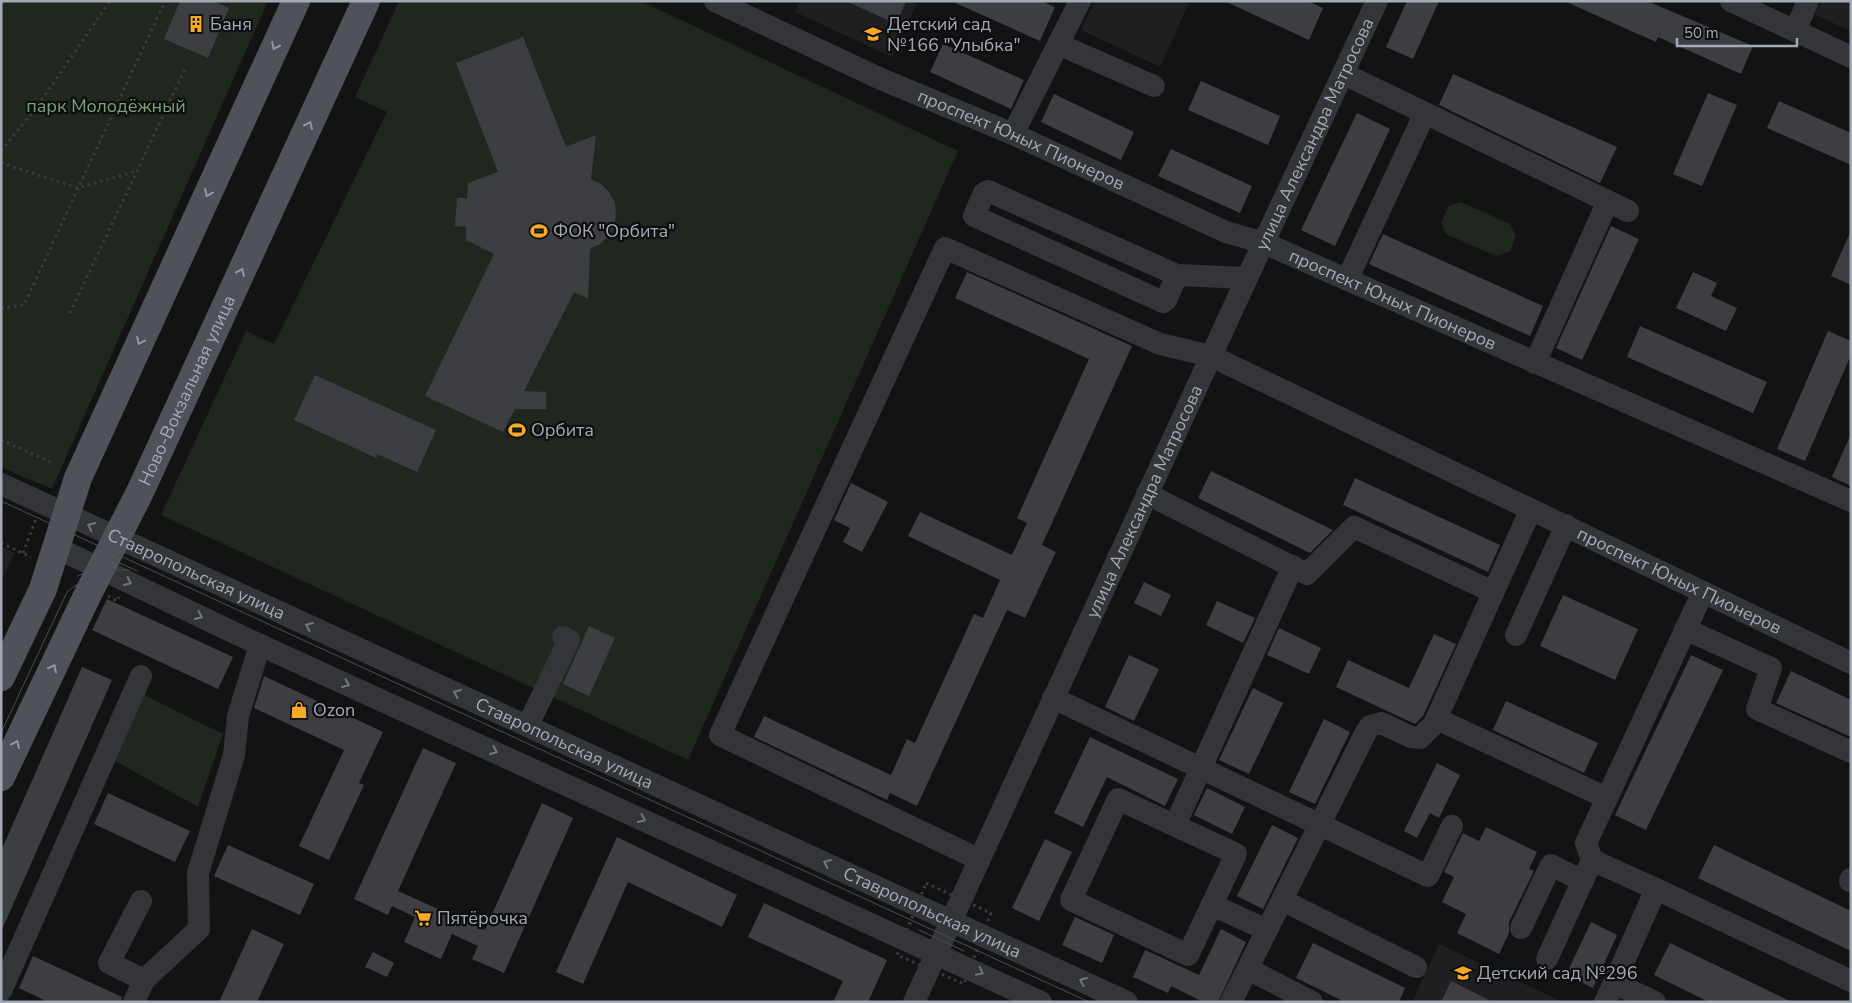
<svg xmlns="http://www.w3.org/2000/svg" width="1852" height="1003" font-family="'Nunito Sans',sans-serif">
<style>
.built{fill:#1f1f21}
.green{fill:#1f271f}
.building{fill:#3d3e41}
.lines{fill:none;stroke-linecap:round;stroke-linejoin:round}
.path{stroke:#393c40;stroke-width:3;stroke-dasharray:2.5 4;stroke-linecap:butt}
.minor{stroke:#333539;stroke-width:22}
.major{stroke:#4f5259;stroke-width:28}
.tram{stroke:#4a4d53;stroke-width:1}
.oneway{stroke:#9398a3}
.oneway2{stroke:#71757d}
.labels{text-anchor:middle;stroke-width:4.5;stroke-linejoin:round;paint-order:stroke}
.poi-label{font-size:18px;fill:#a4aab5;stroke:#0e0e0f;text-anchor:start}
.park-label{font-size:18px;fill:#7aa17b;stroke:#0e0e0f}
.street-label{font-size:18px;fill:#a4aab5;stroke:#0e0e0f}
</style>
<rect width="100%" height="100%" fill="#131314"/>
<g class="built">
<path d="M800,1H918L892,57L795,12Z"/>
<path d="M1095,1H1190L1160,67L1081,30Z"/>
<path d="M1821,1H1851V31L1815,15Z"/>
<path d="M1,546L15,553L1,581Z"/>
<path d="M1439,944L1563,1002H1412Z"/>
</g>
<g class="green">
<path d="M1,1H268L52,489L1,467Z"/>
<path d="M399,1H641L958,151L688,760L161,515L246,331L274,344L387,112L355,97Z"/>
<path d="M1461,202L1510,224L1516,236L1510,251L1496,256L1446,234L1441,222L1449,206Z"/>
<path d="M136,691L223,734L198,807L115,761Z"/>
</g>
<g class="building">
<path d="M180,1H213L229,8L208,58L164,39Z"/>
<path d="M846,1H906L896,24Z"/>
<path d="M951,1H1041L1055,7L1040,41Z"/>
<path d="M1224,1H1308L1323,8L1309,40Z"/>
<path d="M1407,1H1439L1413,59L1386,47Z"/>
<path d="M1564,1H1647L1753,46L1741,74L1658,37L1656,42Z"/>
<path d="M523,37L566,147L596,135L591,179L601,184L609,192L615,203L616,214L614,226L609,236L600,244L590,249L588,299L574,292L524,391L546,392V409H515L503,432L425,396L494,254L466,240V227L455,226L457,198H467L468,183L498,172L456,63Z"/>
<path d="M943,44L1024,80L1011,109L930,72Z"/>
<path d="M1453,74L1617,147L1600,183L1439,105Z"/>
<path d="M1201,81L1280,116L1268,145L1188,110Z"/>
<path d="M1708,93L1737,105L1702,186L1673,174Z"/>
<path d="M1054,94L1134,132L1121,160L1041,122Z"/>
<path d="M1779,101L1851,133V165L1767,128Z"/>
<path d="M1357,113L1390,129L1335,246L1301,230Z"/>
<path d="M1171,149L1252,186L1240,213L1158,176Z"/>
<path d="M1611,226L1639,239L1582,360L1556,348Z"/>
<path d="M1851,230V285L1831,276Z"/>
<path d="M1383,234L1543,306L1530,336L1369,264Z"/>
<path d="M967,272L1132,346L1042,545L1056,552L1025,618L1007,610L917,806L890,793L887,800L754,737L764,716L891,775L907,739L915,743L974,614L983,618L1000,580L908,536L920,512L1012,555L1027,523L1017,518L1089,359L955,298Z"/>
<path d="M1693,272L1717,283L1711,296L1737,308L1726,331L1676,308Z"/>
<path d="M1640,326L1767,382L1753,413L1627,357Z"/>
<path d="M1828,331L1851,341V355L1805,461L1777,449Z"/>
<path d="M315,375L436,430L417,472L377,454L376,458L294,420Z"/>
<path d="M1851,434V486L1832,477Z"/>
<path d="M1211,471L1333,530L1310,553L1198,498Z"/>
<path d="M1355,478L1500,545L1488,572L1343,505Z"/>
<path d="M851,483L888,502L862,552L843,542L850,528L834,520Z"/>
<path d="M1144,582L1171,595L1161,616L1134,603Z"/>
<path d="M1563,595L1638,629L1615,680L1540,646Z"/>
<path d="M107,599L233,657L218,689L92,630Z"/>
<path d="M1217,601L1255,618L1243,643L1206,625Z"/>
<path d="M589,626L615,638L589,696L563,684Z"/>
<path d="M1279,628L1321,648L1309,674L1267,655Z"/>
<path d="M1434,634L1456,644L1423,716L1415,724L1336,687L1348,660L1409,688Z"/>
<path d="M1129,655L1159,669L1134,721L1105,707Z"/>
<path d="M1691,655L1723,670L1646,830L1615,815Z"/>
<path d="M82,667L112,680L1,932V851Z"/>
<path d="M1791,671L1851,700V737L1776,703Z"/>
<path d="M264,676L383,732L359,783L364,785L329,860L299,846L344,750L254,708Z"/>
<path d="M1253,688L1283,703L1249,774L1219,760Z"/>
<path d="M1506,701L1598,743L1584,773L1493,730Z"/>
<path d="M1324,719L1350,732L1315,804L1289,792Z"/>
<path d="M1090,737L1178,779L1165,806L1107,777L1083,827L1054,813Z"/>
<path d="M423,748L456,763L398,891L485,930L542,803L573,818L504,973L472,959L478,946L452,934L441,959L404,942L415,917L392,906L388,915L354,899Z"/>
<path d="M1437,763L1460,775L1439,818L1430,813L1417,838L1404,831Z"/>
<path d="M1207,788L1245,807L1232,834L1194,815Z"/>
<path d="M108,793L190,831L175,862L94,824Z"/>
<path d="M1272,825L1298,838L1263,909L1237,896Z"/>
<path d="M1486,827L1537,852L1529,869L1534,871L1509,922V933L1499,954L1457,933L1466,914L1442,902L1454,877L1444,872L1463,833L1479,841Z"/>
<path d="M617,837L737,895L722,927L628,882L583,984L556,972Z"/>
<path d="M1045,839L1072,852L1039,921L1012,908Z"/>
<path d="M228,845L314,884L300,915L214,876Z"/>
<path d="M1714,845L1851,911V951L1698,878Z"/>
<path d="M764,903L887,960L868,1002H833L843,981L748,937Z"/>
<path d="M1075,917L1114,935L1102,963L1062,945Z"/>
<path d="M1591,922L1617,935L1593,988L1566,975Z"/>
<path d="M252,929L284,944L257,1002H219Z"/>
<path d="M1221,929L1246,942L1218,1002H1203L1171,986L1168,993L1133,977L1145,950L1199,975Z"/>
<path d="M1313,943L1405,988L1399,1002H1345L1296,978Z"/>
<path d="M1670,943L1792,1002H1709L1654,975Z"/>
<path d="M373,952L394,963L387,977L365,967Z"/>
<path d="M33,956L122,997L121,1002H48L19,988Z"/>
<path d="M1451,981L1493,1002H1441Z"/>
</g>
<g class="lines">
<g class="path">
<path d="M1,151L41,101L110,1"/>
<path d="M1,163L78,188L137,171"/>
<path d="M1,308L24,305L165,1"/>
<path d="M70,313L186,67"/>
<path d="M1,440L53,463"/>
<path d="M1,543L31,557"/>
<path d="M23,553L36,519"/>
<path d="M108,596L117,601L119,597"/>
<path d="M926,883L991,913L964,984L897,955Z"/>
</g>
<g class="minor">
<path id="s1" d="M715,1L881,79L1013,134L1226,232L1264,243L1851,501"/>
<path d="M1731,1L1851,57"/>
<path d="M1795,31L1808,1"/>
<path d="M1060,45L1154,86"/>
<path d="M1344,74L1628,211"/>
<path d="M1013,134L1080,1"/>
<path d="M1177,275L1166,300L1163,302L974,216L984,193L988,191L1177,275L1247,278"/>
<path d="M1347,280L1425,113"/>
<path d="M1535,363L1608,201"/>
<path id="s2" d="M1,484L1127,1002"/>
<path d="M1147,494L1307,574L1354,527L1493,592"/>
<path d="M57,548L260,645L1041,1002"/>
<path d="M1685,629L1771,668L1757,709L1851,752"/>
<path d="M1516,635L1566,525"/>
<path d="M1053,698L1428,876L1452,826"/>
<path d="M1437,719L1607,798"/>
<path d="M528,725L569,640L563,637"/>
<path d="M1118,799L1236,854L1188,955L1071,900Z"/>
<path d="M1175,825L1293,566"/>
<path id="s3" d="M978,859L720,735L945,248L1160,344L1211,356L1851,663"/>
<path d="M1850,881L1851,879"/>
<path d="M1656,889L1592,860L1586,843L1703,592"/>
<path d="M1282,900L1416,967"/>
<path d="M1212,905L1267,930"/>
<path d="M1521,928L1551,865L1583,881"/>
<path d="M1547,959L1592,860"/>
<path d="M1248,969L1312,1002"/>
<path d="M144,980L199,929L198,873L234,755L238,716L260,645"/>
<path d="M1,991L141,676"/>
<path d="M134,1002L144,980L109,963L141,901"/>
<path id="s4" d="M914,1002L1247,278L1377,1"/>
<path d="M1231,1002L1366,732L1370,726L1381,723L1411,737L1420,738L1434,724L1531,509"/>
<path d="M1605,1002L1614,983"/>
<path d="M1655,1002L1614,983L1656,889L1851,981"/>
</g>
<g class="major">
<path d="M1,677L43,589L78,478L296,1"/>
<path id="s5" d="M1,777L86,598L140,492L366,1"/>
</g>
<g class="tram">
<path d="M1,501L1089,1002"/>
<path d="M94,551L137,571"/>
<path d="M78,576L96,567L111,564"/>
<path d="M1,733L67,592C85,577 106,568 129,570"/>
<path d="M919,930L964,951"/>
</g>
</g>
<defs><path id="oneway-chevron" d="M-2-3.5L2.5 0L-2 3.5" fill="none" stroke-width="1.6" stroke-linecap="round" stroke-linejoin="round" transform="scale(1.25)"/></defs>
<g class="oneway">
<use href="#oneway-chevron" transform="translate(275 46) rotate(115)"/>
<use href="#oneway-chevron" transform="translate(309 125) rotate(-65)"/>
<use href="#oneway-chevron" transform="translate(208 193) rotate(115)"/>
<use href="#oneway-chevron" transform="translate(241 272) rotate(-65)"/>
<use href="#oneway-chevron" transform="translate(140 341) rotate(115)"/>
<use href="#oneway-chevron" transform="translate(53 668) rotate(-64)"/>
<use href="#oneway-chevron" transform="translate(16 744) rotate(-65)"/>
</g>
<g class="oneway2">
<use href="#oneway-chevron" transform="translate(91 526) rotate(-155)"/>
<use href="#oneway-chevron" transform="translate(128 582) rotate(25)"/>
<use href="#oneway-chevron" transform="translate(199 616) rotate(25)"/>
<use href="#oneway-chevron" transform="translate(309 626) rotate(-156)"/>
<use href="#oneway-chevron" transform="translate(346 684) rotate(24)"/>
<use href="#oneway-chevron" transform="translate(457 693) rotate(-156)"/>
<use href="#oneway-chevron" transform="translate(494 751) rotate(24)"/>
<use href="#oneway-chevron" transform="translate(642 819) rotate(24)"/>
<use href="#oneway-chevron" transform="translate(827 863) rotate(-155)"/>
<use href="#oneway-chevron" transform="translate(980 972) rotate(26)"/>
<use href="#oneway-chevron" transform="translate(1083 981) rotate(-155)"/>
</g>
<defs>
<g id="building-bare" transform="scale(1.35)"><path d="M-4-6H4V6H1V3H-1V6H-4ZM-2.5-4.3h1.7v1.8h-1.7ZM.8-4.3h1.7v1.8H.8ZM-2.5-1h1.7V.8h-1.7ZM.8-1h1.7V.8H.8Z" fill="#f8aa27" stroke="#0e0e0f" stroke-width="2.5" paint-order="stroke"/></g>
<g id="school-bare" transform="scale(1.35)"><path d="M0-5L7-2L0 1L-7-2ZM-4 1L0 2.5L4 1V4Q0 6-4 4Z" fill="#f8aa27" stroke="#0e0e0f" stroke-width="2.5" paint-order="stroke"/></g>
<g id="stadium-bare" transform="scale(1.35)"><path d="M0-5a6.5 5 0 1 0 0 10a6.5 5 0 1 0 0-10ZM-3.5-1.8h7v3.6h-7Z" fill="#f8aa27" stroke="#0e0e0f" stroke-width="2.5" paint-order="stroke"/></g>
<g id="shop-bare" transform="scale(1.35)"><path d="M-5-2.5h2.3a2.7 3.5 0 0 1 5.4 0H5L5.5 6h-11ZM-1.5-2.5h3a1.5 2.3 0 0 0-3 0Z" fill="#f8aa27" stroke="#0e0e0f" stroke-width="2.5" paint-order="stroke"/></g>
<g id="supermarket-bare" transform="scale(1.35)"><path d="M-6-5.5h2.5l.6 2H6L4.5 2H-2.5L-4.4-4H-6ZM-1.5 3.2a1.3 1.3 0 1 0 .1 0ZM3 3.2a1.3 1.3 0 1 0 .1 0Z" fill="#f8aa27" stroke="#0e0e0f" stroke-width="2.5" paint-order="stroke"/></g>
</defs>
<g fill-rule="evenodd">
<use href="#building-bare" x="196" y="24"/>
<use href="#school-bare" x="873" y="34"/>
<use href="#stadium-bare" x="539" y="231"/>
<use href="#stadium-bare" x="517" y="430"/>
<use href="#shop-bare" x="299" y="710"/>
<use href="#supermarket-bare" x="423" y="918"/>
<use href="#school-bare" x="1463" y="973"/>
</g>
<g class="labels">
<g class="poi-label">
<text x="210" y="30">Баня</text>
<text x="887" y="30">Детский сад<tspan x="887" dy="21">№166 "Улыбка"</tspan></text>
<text x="553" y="237">ФОК "Орбита"</text>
<text x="531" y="436">Орбита</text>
<text x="313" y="716">Ozon</text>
<text x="437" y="924">Пятёрочка</text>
<text x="1477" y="979">Детский сад №296</text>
</g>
<g class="park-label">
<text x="106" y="112">парк Молодёжный</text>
</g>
<g class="street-label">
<text dy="6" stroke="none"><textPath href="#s4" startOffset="956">улица Александра Матросова</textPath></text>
<text dy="6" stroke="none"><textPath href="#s1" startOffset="336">проспект Юных Пионеров</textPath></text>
<text dy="6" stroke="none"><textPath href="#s1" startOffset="741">проспект Юных Пионеров</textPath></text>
<text dy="6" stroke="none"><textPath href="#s5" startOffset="429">Ново-Вокзальная улица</textPath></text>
<text dy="6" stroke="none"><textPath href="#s4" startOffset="551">улица Александра Матросова</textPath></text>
<text dy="6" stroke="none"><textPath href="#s2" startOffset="215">Ставропольская улица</textPath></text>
<text dy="6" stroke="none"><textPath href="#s3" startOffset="1630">проспект Юных Пионеров</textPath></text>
<text dy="6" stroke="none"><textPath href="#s2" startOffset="620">Ставропольская улица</textPath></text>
<text dy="6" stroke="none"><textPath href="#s2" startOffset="1025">Ставропольская улица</textPath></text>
</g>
</g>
<rect width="1852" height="1003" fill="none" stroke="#a4aab5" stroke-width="5"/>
<path d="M1677 38v8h120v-8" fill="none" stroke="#a4aab5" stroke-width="2.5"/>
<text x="1684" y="38" font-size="15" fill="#a4aab5" stroke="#0e0e0f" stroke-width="4" paint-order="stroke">50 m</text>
</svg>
